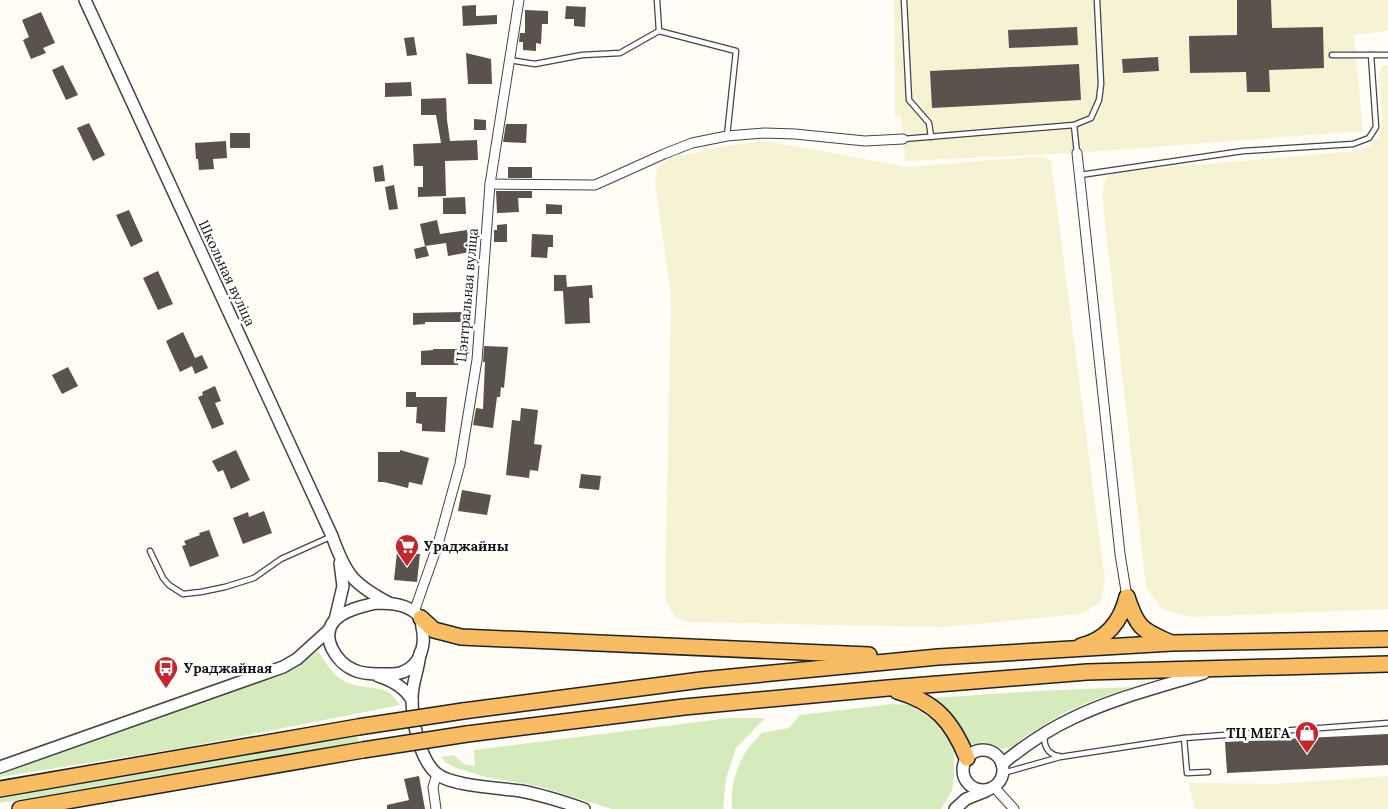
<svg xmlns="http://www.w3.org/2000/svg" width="1388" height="809" font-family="Lora,serif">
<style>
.farmland{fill:#f6f3d4}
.green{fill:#d5ebbd}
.building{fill:#5a524d}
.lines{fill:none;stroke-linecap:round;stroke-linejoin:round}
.service-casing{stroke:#444;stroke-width:7}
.minor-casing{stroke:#444;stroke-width:11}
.tertiary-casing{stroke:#444;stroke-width:14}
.trunk-casing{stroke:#222;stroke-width:18}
.service{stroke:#fff;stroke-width:4.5}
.minor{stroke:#fff;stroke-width:9}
.tertiary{stroke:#fff;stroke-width:11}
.trunk{stroke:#f7bc64;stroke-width:15}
.trunk-bridge-casing{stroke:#222;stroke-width:18;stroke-linecap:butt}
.trunk-bridge{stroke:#f7bc64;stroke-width:15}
.labels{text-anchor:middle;stroke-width:5;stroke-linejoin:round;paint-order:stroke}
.street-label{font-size:14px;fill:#111;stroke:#fff}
.poi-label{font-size:14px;font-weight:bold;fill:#111;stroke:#fff;text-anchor:start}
</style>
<rect width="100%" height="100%" fill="#fffdf5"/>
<g class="farmland">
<path d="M894,0H1388V31L1354,35L1363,131L1077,153L905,161L901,117L895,116Z"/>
<path d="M1388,65V609L1191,617L1162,609L1147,589L1145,578L1102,195L1105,182L1109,175L1136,170L1357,151L1369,146L1379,136L1383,117L1379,79L1381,66Z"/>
<path d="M767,141L908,167L1042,156L1051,161L1105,582L1100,603L1081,614L943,627L686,622L675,617L665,599L671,296L655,182L657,169L668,159L729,145Z"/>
<path d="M1388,776V809H1195L1189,783L1275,784Z"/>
</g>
<g class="green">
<path d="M318,651C325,662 332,674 344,681C366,693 385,680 400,705L182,748L0,777V774L295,669Z"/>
<path d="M1133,687L1091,701L1060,715L1024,737L1013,747L1001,749L995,745L984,742L970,745L961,729L934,698L1037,691Z"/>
<path d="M893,704L909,705L930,718L948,735L954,751V777L952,791L941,809H732C730,792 735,770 744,755C748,747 756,740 761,733L789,728L800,715Z"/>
<path d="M729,718H765L736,748L726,779L723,809H612L538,786L486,777L456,768L445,762L441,757L454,755L464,764L475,766L474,750Z"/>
<path d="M358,735L359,742L0,803V798Z"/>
</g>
<g class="building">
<path d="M1237,0H1271L1272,28L1323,27L1324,68L1269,70L1270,92H1247L1246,72L1190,73L1189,36L1237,35Z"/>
<path d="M476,5V16L497,15V24L463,26L462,6Z"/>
<path d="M566,6L586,7L585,27L574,26V19H565Z"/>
<path d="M525,10L548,11V24H542L541,44L536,43V51L523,50V42H519L520,33H525Z"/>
<path d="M41,12L55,43L43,48L46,53L31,59L23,40L29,37L22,20Z"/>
<path d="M1077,27L1078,45L1009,48L1008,30Z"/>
<path d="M414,37L417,55L407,56L404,38Z"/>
<path d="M466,53L491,59L492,84H468Z"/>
<path d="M1158,57L1159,71L1123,73L1122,59Z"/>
<path d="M1079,64L1081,100L932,108L930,71Z"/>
<path d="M63,65L78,95L66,100L52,70Z"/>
<path d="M411,82L412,96L385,97V83Z"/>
<path d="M446,98L447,120L450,141L477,140L478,160L445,161L446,196L418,197V187H423V166H414L413,144L441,143L436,115H421V99Z"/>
<path d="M474,119L486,120V130H474Z"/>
<path d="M89,123L105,155L93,161L77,128Z"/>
<path d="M506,124H527L526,143L503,142Z"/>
<rect x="230" y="133" width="20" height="15"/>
<path d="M226,141L227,158L213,159L214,169L199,170L198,159H196L195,143Z"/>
<path d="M383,165L385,181L375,182L373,167Z"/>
<rect x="508" y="167" width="24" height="11"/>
<path d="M394,185L398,209L389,210L385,187Z"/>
<path d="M496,191H532V198H518L519,212L497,213Z"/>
<path d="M465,197L466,214H443V198Z"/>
<path d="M546,204L562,205V214H546Z"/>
<path d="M129,210L143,241L131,247L116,215Z"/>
<path d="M437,220L440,234L467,230L470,252L448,256L446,243L425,246L420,224Z"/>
<path d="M507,224V242H494V230H497V225Z"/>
<path d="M532,234L553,235V247H548L547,258L531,257Z"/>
<path d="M426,246L429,256L416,259L414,249Z"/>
<path d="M158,271L173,304L158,310L143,278Z"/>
<path d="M554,275H566L567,287L592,285L593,298H589L590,323L565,324L563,291H554Z"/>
<path d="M464,312V322H425V324L413,325V313Z"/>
<path d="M183,332L195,358L202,355L208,368L195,374L192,366L180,372L166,341Z"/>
<path d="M484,346L508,347L504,388L501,387L500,397H497L493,428L473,425L476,408L483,409L485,362H483Z"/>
<path d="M433,349H458V365H421V351L433,350Z"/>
<path d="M68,367L78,386L62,394L52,375Z"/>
<path d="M215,386L221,401L215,403L224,424L212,429L198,397L203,395L202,392Z"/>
<path d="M406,392H416V397H447L445,432L422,431V424L416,423L417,407H406Z"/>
<path d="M521,408L538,410L534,444L542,445L538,471L530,470L529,478L506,475L512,420L520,421Z"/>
<path d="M236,450L250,480L231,489L223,470L218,472L212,461Z"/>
<path d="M400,450L429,458L422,485L409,482L408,488L384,482H378V452H400Z"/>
<path d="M581,474L601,476L599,490L579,488Z"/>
<path d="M462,490L491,495L487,515L458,511Z"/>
<path d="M264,511L272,533L243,544L233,518L248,512L249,517Z"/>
<path d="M209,530L219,556L190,567L182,546L186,545L184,541L200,535L199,533Z"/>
<path d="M397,552L420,554L417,582L394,580Z"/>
<path d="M1388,734V765L1227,773L1225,742Z"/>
<path d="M419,776L425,809H387V805L409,800L404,779Z"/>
</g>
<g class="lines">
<g class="service-casing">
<g id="service">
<path d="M657,0L659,31L736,51L727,136"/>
<path d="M904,0L909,100L929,123L931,137"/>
<path d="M1332,55H1371"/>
<path d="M509,60L535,64L582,55L620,53L659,31"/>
<path d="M1074,125L1077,153"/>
<path d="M903,139L1074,125L1091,118L1099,100L1101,84L1097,0"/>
<path d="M1080,175L1243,151L1353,144L1369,138L1376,127L1371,55H1388"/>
<path d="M150,551L163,578L169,585L183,594L201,592L225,587L254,578L281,559L330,537"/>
<path d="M1045,735C1043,745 1048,755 1059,756"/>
<path d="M1208,772L1187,773L1184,738L1388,723"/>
<path d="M1003,773L1060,757L1184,738"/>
</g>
</g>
<g class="minor-casing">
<g id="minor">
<path d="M1077,153L1120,554L1127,597"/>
<path d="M490,184L595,185L664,154L692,143L727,136L765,133L795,134L865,141L903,139"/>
<path d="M414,612L438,544L460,464L477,360L490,184L519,0"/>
<path d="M994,787L1014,809"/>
<path d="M436,809L433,787L437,774"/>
</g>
</g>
<g class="tertiary-casing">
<g id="tertiary">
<path d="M85,0L332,536C346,575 353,584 389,603"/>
<path d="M376,603C391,603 408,604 419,616C421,620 422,623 422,627C426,644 421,665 403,672C396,675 388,674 380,674C372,674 362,674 354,670C337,663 320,638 334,621C344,610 363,606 376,603Z"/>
<path d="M335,620L343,586L340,563"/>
<path d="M420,653C419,668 412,683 412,698C412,720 419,758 436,773C449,786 502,788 521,791C542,795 564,802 584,809"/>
<path d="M378,676C391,680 405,688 412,700"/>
<circle cx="983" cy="770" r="20"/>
<path d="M1002,764C1024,746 1047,730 1073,718C1114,698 1160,687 1204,673"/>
<path d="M0,767L283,667L297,659L329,630"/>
<path d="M955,809L966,799L986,791"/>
</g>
</g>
<g class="trunk-casing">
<g id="trunk">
<path d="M1127,597C1137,627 1141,630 1169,642"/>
<path d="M421,618L434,630L461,637L869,655"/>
<path d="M1081,646C1106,640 1121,621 1127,597"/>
<path d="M897,691C935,702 952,721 967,758"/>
<path d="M463,711L701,680L938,657L1172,643L1388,639"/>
<path d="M467,734L684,707L888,688L1087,672L1388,664"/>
<path d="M0,789L358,727"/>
<path d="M20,809L363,750"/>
</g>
</g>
<use href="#service" class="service"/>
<use href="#minor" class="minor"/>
<use href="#tertiary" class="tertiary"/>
<use href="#trunk" class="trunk"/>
<g class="trunk-bridge-casing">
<g id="trunk-bridge">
<path d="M358,727L463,711"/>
<path d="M363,750L467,734"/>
</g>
</g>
<use href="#trunk-bridge" class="trunk-bridge"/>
</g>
<defs>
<g id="supermarket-pin" transform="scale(1.25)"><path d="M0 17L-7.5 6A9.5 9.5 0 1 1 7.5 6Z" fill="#c4262e" stroke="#fff"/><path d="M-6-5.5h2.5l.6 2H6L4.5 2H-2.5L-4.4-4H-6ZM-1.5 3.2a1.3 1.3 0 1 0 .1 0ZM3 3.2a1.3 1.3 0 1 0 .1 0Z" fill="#fff"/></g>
<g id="bus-pin" transform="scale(1.25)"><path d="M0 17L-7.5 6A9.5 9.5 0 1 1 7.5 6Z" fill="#c4262e" stroke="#fff"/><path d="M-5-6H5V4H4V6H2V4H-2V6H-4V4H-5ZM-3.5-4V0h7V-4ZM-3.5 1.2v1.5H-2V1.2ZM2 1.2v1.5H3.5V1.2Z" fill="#fff"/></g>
<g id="shop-pin" transform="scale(1.25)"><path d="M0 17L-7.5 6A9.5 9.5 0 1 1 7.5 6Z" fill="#c4262e" stroke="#fff"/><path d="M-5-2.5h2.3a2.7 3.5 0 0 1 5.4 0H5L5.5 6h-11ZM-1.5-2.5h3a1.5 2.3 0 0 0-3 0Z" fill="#fff"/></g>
</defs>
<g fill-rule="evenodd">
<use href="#supermarket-pin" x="407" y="546"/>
<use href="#bus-pin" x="166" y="668"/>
<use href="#shop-pin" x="1307" y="733"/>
</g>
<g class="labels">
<g class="street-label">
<text transform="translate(227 273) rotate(65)" y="5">Школьная вуліца</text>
<text transform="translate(467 295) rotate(-85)" y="5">Цэнтральная вуліца</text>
</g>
<g class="poi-label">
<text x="424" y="551">Ураджайны</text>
<text x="184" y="673">Ураджайная</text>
<text x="1290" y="738" text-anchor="end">ТЦ МЕГА</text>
</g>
</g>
</svg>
